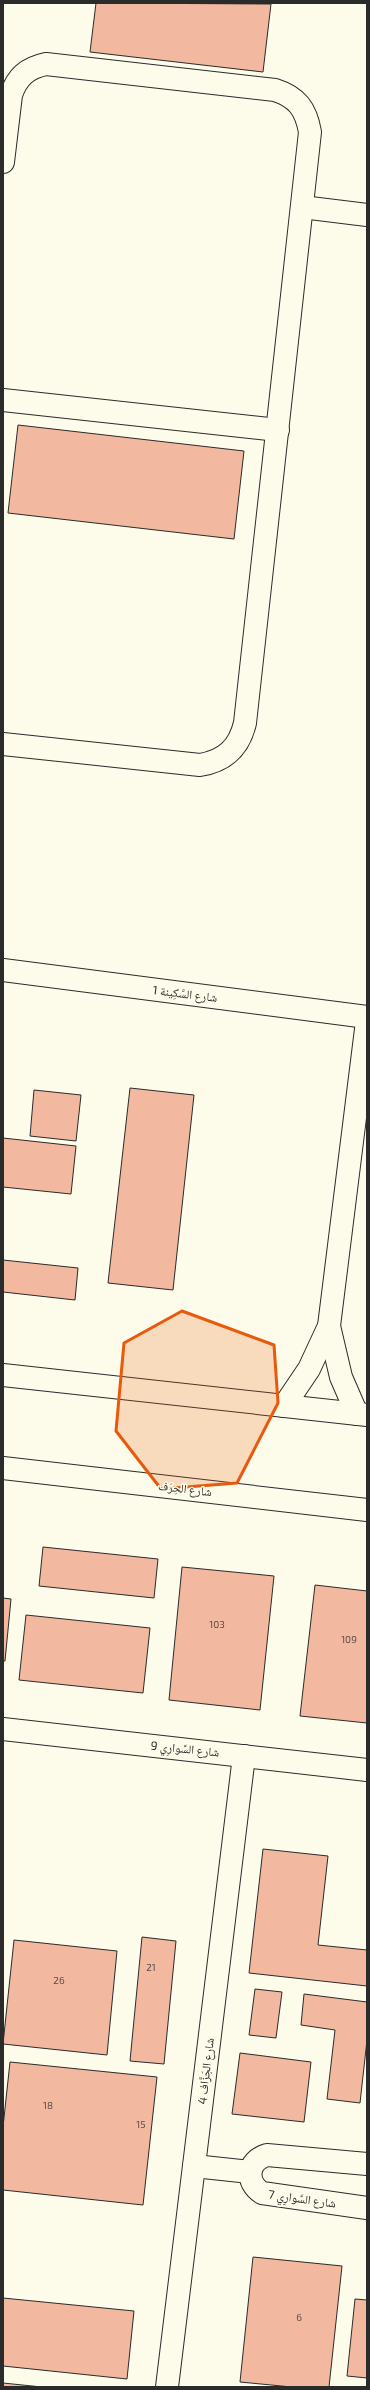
<svg xmlns="http://www.w3.org/2000/svg" width="370" height="2390" font-family="'Exo 2','Noto Naskh Arabic',sans-serif">
<style>
.building{fill:#f2b8a0;stroke:#2b2b2b}
.lines{fill:none;stroke-linecap:round;stroke-linejoin:round}
.minor-casing{stroke:#2b2b2b;stroke-width:24}
.minor{stroke:#fdfbea;stroke-width:22}
.marked{fill:#e8590c;fill-opacity:0.2;stroke:#e8590c;stroke-width:3;stroke-linejoin:round}
.labels{text-anchor:middle;stroke-width:3;stroke-linejoin:round;paint-order:stroke}
.number-label{font-size:10px;fill:#5d4e48}
.street-label{font-size:12px;fill:#2b2b2b;stroke:#fdfbea}
</style>
<rect width="100%" height="100%" fill="#fdfbea"/>
<g class="building">
<path d="M96,3L271,4L263,72L90,52Z"/>
<path d="M18,425L244,451L234,539L8,513Z"/>
<path d="M130,1088L194,1095L173,1290L108,1283Z"/>
<path d="M34,1090L81,1095L76,1141L30,1136Z"/>
<path d="M3,1138L76,1146L71,1194L3,1187Z"/>
<path d="M3,1260L78,1268L75,1300L3,1292Z"/>
<path d="M43,1547L158,1559L154,1598L39,1586Z"/>
<path d="M182,1567L274,1576L260,1710L169,1700Z"/>
<path d="M315,1585L367,1591V1723L300,1716Z"/>
<path d="M3,1598L11,1599L5,1661H3Z"/>
<path d="M26,1615L150,1628L143,1693L19,1680Z"/>
<path d="M263,1849L328,1856L318,1945L367,1950V1986L249,1973Z"/>
<path d="M142,1937L176,1941L164,2064L130,2061Z"/>
<path d="M14,1940L117,1951L107,2055L3,2044Z"/>
<path d="M255,1989L282,1992L276,2038L249,2035Z"/>
<path d="M304,1994L367,2002V2040L360,2103L327,2099L335,2030L301,2025Z"/>
<path d="M240,2053L311,2062L304,2122L232,2114Z"/>
<path d="M10,2062L157,2077L143,2205L3,2190V2127Z"/>
<path d="M253,2257L342,2266L329,2387H292L240,2382Z"/>
<path d="M3,2298L134,2311L127,2379L3,2366Z"/>
<path d="M355,2299L367,2300V2378L347,2376Z"/>
<path d="M3,2383L42,2387H3Z"/>
</g>
<g class="lines">
<g class="minor-casing">
<g id="minor">
<path d="M3,162L11,95C17,77 27,68 46,64L275,90C297,97 306,109 310,132L245,723C239,748 225,761 200,765L3,744"/>
<path d="M302,207L367,215"/>
<path d="M3,400L278,430"/>
<path d="M3,970L367,1017"/>
<path d="M329,1326L341,1377L357,1414"/>
<path d="M3,1375L367,1415"/>
<path d="M284,1406L309,1369L329,1326L367,1021"/>
<path d="M3,1468L367,1510"/>
<path d="M3,1729L367,1770"/>
<path d="M367,2164L267,2155C247,2161 245,2182 262,2193L367,2208"/>
<path d="M194,2166L250,2172"/>
<path d="M167,2387L244,1756"/>
</g>
</g>
<use href="#minor" class="minor"/>
</g>
<path class="marked" d="M182,1311L274,1345L278,1403L237,1483L161,1489L116,1431L124,1343Z"/>
<g class="labels">
<g class="number-label">
<text x="217" y="1628">103</text>
<text x="349" y="1643">109</text>
<text x="151" y="1971">21</text>
<text x="59" y="1984">26</text>
<text x="48" y="2109">18</text>
<text x="141" y="2128">15</text>
<text x="299" y="2321">6</text>
</g>
<g class="street-label">
<text transform="translate(185 994) rotate(7)" y="4">شارع السَّكِينة 1</text>
<text transform="translate(185 1489) rotate(7)" y="4">شارع الحِرَف</text>
<text transform="translate(185 1749) rotate(6)" y="4">شارع السَّوارِي 9</text>
<text transform="translate(206 2071) rotate(-83)" y="4">شارع الجَزَّاف 4</text>
<text transform="translate(302 2199) rotate(8)" y="4">شارع السَّوارِي 7</text>
</g>
</g>
<rect width="370" height="2390" fill="none" stroke="#2b2b2b" stroke-width="8"/>
</svg>
